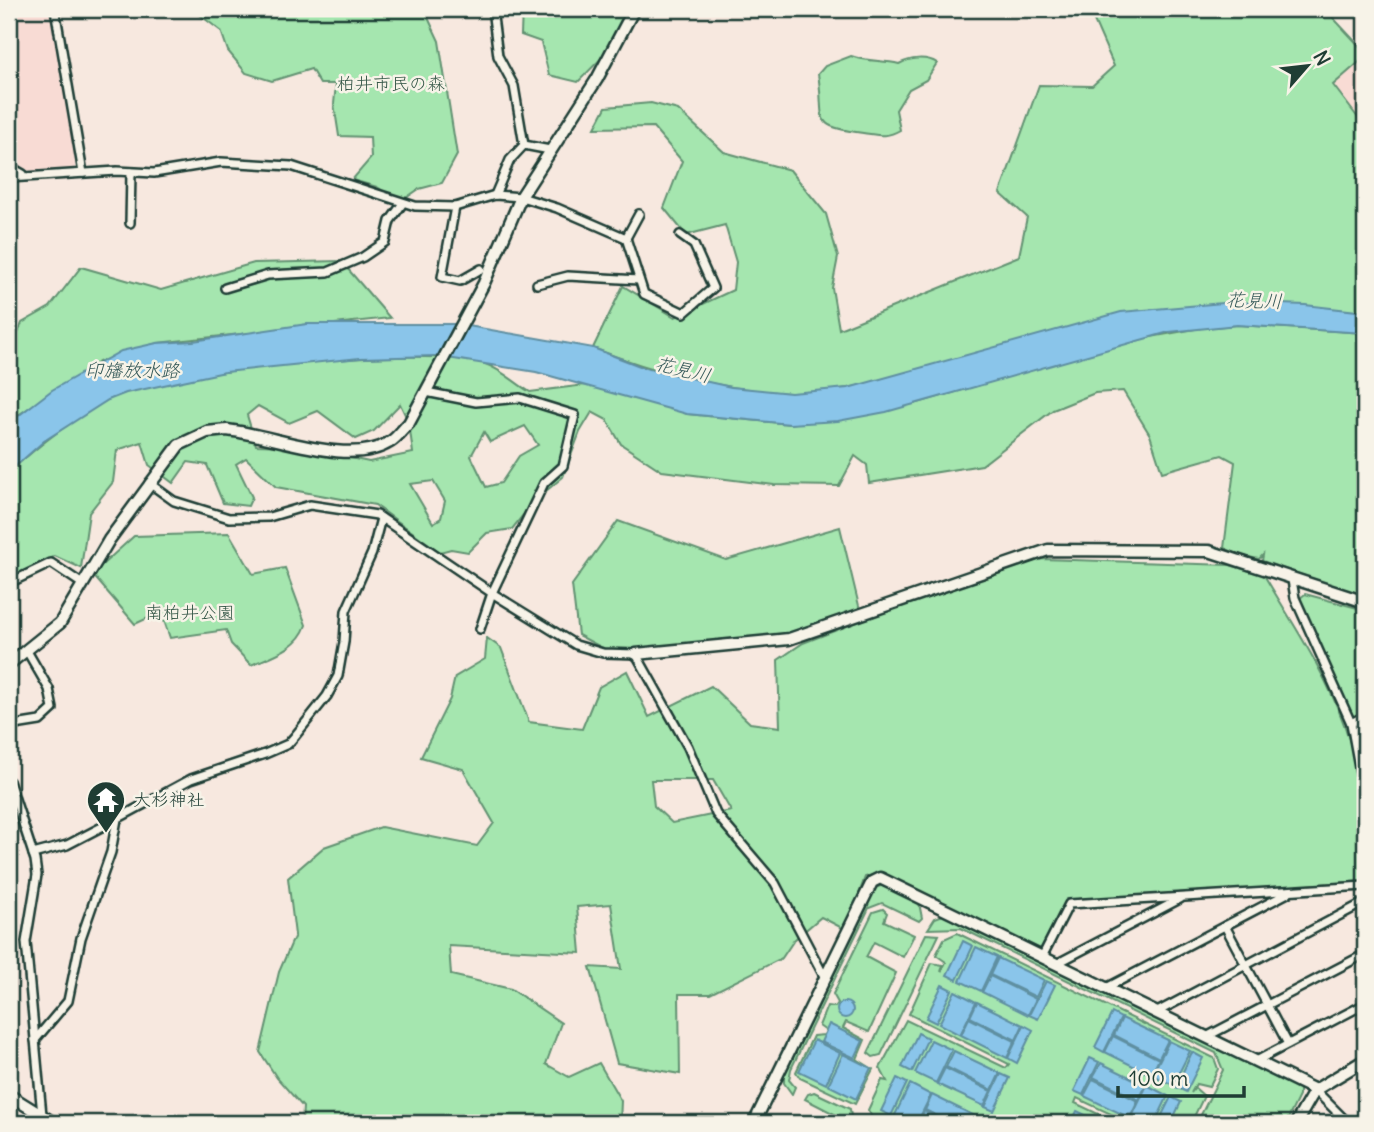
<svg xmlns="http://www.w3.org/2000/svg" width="1374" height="1132" font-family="Delius,'Klee One',sans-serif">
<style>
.built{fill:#f8dbd4}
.green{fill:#a5e6af;stroke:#629272;stroke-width:2;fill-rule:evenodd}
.water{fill:#8ac5ea;stroke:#5f8fa1;stroke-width:2}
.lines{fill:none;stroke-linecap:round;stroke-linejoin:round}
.street-casing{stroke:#1f3d34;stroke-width:12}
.secondary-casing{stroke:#1f3d34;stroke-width:15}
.street{stroke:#f7f3e8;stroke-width:7}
.secondary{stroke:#f7f3e8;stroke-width:10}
.labels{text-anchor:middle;stroke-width:5;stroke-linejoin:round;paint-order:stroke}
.park-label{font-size:18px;fill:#335646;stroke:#f7f3e8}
.poi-label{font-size:18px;fill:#1f3d34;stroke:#f7f3e8;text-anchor:start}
.water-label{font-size:19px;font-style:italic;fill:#345858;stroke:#f7f3e8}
</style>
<rect width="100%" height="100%" fill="#f7e8df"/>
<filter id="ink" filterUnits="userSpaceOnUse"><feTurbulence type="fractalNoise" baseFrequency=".0143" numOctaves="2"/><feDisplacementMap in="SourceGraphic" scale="14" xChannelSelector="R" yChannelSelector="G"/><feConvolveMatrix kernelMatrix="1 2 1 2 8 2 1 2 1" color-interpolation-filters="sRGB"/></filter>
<g filter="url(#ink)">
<g class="built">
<path d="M9,9H50L73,132L75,168L68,173L20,171L9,164Z"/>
<path d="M1365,57V127L1333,85Z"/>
</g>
<g class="green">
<path d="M192,9H424L439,41L457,155L442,183L419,189L400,202L377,187L352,180L371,158L370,137L339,136L334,104L336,84H320L311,69L272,81L246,73L228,51L221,31Z"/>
<path d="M522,9H633L628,31L578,82L549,75L541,42L521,35Z"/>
<path d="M1089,9H1325L1365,52V57L1333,85L1365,127V312L1234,302L848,388C829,390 808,394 789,393C721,390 655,372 593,348L623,286L675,317L733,290L736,262L725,225L686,235L664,208L682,161L653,127L595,128L606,107L651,103L678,110L724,152L790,170L826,214L838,257L832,288L839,329L1019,256L1027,217L1000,193L1039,85L1092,86L1114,66Z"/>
<path d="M851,56C867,62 882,60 899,64C910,58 926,56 937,63L926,80L909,89L896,110L900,130C886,138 879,135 863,133C808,126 826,120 818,74L825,66Z"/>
<path d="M341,261L390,318L157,343L99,362L9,421V356L22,323L50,307L81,267L161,290L254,263Z"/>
<path d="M1237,325L1365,333V597L1262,561L1263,555L1259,559L1242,556L1224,548L1235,462L1222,455L1162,472L1150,435L1123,391L1095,393L1053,410L982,465L869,483L867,465L855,456L839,486L774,485L662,471L621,444L607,420L592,412L580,432L563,477L534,501L512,529L487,533L468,552L451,549L440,552L375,505L276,487L246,458L236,464L252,497L248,506L223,503L207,465L188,462L173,483L149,465L142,442L117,450L113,482L89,513L81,568L55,556L12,580L9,575V472C39,445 72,419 107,400C162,371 428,343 485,364C501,369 516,384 530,392L585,385L632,394L687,414L790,424L918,403L1134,340L1201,328ZM400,404L409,423L413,453L369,462L292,446L256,445L247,415L258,406L289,423L318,411L356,439L374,431ZM525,426L538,445L519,456L501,483L486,487L471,456L484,432L490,442ZM433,481L445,501L441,518L433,523L410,484Z"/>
<path d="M618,521L726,560L840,527L860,610L780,637L608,651L578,635L572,585Z"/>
<path d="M229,533L253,574L285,568L306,625C298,649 271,656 251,665L231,644L226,630L170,638L161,612L135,624L92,574L134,536Z"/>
<path d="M1041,559L1230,565L1264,575C1293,624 1326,673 1345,727C1362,776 1365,830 1365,881L1066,901L1040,950L879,873L865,877L846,930L821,917L794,940L782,958L710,994H679L680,1074L617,1063L590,967L621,969L611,904L577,907L581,953L449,946L451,975L511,989L561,1023L546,1064L569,1077L599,1063L621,1101L620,1123H302L303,1107L277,1078L260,1052L279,972L295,935L288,878L324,847L381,827L477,846L494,823L463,769L421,757L450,699L455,677L485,659L487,638L501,648L529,722L582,729L599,687L627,671L649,717L711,686L750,723L780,727L778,660L803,643L922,597ZM651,780H713L731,811L672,823L654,806Z"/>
<path d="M1305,594L1365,610V712L1352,718L1299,599Z"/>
<path d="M883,885L919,903L922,918L919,921L882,903L869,908L791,1069L789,1080L795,1087L792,1094L784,1083V1074L875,888Z"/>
<path d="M883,909L887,913L884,921L914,935L903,957L874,942L866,957L896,973L869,1032L846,1022L843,1028L865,1040L857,1059L873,1069L855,1104L800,1078L796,1072L813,1036L824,1035L826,1031L819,1026L827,1006L835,1007L838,1003L833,994L873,912Z"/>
<path d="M943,915L1299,1087V1096L1286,1123H1197L1223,1070L1216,1053L961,928L928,929L935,918Z"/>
<path d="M957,933L1214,1058L1218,1069L1209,1087L1196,1084L1191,1093L1195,1088L1204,1096L1191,1123H1130L1077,1098L1075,1103L1117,1123H875L868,1110L882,1080L887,1081L880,1068L906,1020L1006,1068L1009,1064L909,1014L932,963L943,965L941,972L946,962L936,955L944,939Z"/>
<path d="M926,934L939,935L881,1055L873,1057L868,1053Z"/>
<path d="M814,1092L850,1109L851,1117L844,1119L805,1099L808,1094Z"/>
</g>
<g class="water">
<path d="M1234,302L1305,305L1365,312V333L1237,325L1169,332L886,412L838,421L790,424L687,414L536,372L435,356L360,358L225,372L126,393L108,400L44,441L9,472V423L52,390L121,351L157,343L193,341L307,324H457L593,348L645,368L731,387L791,393L848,388L1121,312Z"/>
<path d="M963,941L973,946L957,980L947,975Z"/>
<path d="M976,947L997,957L981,991L960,981Z"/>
<path d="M998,958L1044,980L1036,997L990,975Z"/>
<path d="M990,976L1036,999L1028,1015L982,992Z"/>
<path d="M1046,981L1055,985L1038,1019L1029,1015Z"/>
<path d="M942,985L952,990L936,1023L926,1018Z"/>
<path d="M955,991L976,1002L960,1035L939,1024Z"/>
<circle cx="845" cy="1010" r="8"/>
<path d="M977,1002L1023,1025L1016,1040L970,1017Z"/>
<path d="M1112,1013L1121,1018L1104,1052L1095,1047Z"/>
<path d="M969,1018L1015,1041L1007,1058L961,1035Z"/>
<path d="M1122,1018L1168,1040L1159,1058L1114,1035Z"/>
<path d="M829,1024L863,1041L855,1058L821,1042Z"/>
<path d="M1024,1025L1033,1030L1017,1063L1008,1058Z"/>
<path d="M918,1033L928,1038L912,1072L902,1067Z"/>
<path d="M1113,1036L1159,1059L1151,1075L1105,1052Z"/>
<path d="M814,1040L840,1053L826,1084L799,1071Z"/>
<path d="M931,1040L952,1050L936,1083L915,1073Z"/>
<path d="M1169,1041L1190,1051L1173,1085L1152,1075Z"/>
<path d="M954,1051L1000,1073L992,1090L946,1067Z"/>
<path d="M1192,1052L1203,1058L1186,1092L1176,1087Z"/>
<path d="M843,1054L871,1068L856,1099L828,1085Z"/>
<path d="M1090,1058L1099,1062L1083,1095L1074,1091Z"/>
<path d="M1101,1063L1146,1085L1139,1100L1093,1077Z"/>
<path d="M945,1068L991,1091L984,1106L937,1084Z"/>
<path d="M1001,1074L1010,1078L994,1111L985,1107Z"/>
<path d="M897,1078L907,1083L891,1116L881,1111Z"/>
<path d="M1093,1079L1138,1101L1130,1118L1084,1096Z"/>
<path d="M910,1084L931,1095L917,1123H906L894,1117Z"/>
<path d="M1147,1085L1168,1096L1155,1123H1141L1131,1119Z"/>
<path d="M932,1095L977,1117L975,1123H952L925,1110Z"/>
<path d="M1171,1097L1181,1102L1171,1123H1158Z"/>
<path d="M924,1111L949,1123H918Z"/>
<path d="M1077,1111L1102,1123H1071Z"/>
</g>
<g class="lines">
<g class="street-casing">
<g id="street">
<path d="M55,9L83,173"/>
<path d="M492,9L498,56L514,86L524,145"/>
<path d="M9,166L23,174"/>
<path d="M9,178L117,171L154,173L221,162L291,166L415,206L455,207L495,195L521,197L557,208L626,238L644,294L684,313L713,288L694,245L680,235"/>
<path d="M495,195L510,160L524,145L550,150"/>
<path d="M455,207L442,277L460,281L481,269"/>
<path d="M130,223L131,172"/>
<path d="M626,238L639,214"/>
<path d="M537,284L568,276L639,280"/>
<path d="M225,288L268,275L328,272L363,257L385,242L390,221L403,203"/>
<path d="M426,392L476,402L520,398L575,415L563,466L544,483L492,593L480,629"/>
<path d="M149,483L174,501L229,518L269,517L310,505L377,515L492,593L576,645L603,653L636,654L688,747L716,814L775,883L825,978"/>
<path d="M1292,580L1295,598L1351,723"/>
<path d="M9,583L51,563L81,583"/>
<path d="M1365,716L1351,723L1365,800"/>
<path d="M9,726L40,721L53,709L49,689L27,651"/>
<path d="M9,781L35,860L37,875L26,942L42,1115"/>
<path d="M33,854L67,845L117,819"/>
<path d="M1225,926L1288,1044"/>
<path d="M1042,957L1069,904L1365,886"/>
<path d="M1056,964L1180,899"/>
<path d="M1106,988L1288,893"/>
<path d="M1157,1012L1365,902"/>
<path d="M1206,1037L1365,954"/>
<path d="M35,1040L68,1001L81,938L111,852L117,819L191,779L265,754L288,744L295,736L327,696L338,676L344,642L346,611L372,553L381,518"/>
<path d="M1256,1061L1365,1004"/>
<path d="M1315,1090L1348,1123"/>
<path d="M1357,1123L1365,1116"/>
</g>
</g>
<g class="secondary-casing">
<g id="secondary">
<path d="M636,654L789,639L1048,550L1209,551L1365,602"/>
<path d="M9,664L60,623L109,540L179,445L207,432L227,430C274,435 349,468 390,442C397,438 403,429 409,423L484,283L521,197L597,79L634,9"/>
<path d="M9,1095L54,1123"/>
<path d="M754,1123L872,882L880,878L1315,1090"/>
<path d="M1296,1123L1315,1090L1365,1060"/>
</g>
</g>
<use href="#street" class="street"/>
<use href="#secondary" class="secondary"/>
</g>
</g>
<defs>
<g id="temple-pin" transform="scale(2.0125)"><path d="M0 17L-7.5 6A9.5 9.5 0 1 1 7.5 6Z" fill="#1f3d34" stroke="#f7f3e8"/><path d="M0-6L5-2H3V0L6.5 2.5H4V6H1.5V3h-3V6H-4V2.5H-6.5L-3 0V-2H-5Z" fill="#fff"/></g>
</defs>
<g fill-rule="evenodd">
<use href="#temple-pin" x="106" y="800"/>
</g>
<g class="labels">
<g class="park-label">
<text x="391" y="90">柏井市民の森</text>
<text x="190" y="619">南柏井公園</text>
</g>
<g class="poi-label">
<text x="133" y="806">大杉神社</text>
</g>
<g class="water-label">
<text transform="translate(1254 300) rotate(2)" y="7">花見川</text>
<text transform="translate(683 369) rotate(14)" y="7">花見川</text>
<text x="132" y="377">印旛放水路</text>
</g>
</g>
<rect width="1374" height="1132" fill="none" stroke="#f7f3e8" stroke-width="35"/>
<rect x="18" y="18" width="1339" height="1097" fill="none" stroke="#1f3d34" stroke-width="2.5" filter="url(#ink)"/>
<g transform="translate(1307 66) rotate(62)" stroke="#f7f3e8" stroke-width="5" paint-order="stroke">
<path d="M0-5L12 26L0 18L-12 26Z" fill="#1f3d34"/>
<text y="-10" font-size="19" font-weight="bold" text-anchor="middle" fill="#1f3d34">N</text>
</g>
<path d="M1118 1086v10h126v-10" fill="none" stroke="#1f3d34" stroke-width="3.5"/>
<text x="1129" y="1086" font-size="21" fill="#1f3d34" stroke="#f7f3e8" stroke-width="5" paint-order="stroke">100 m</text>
</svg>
